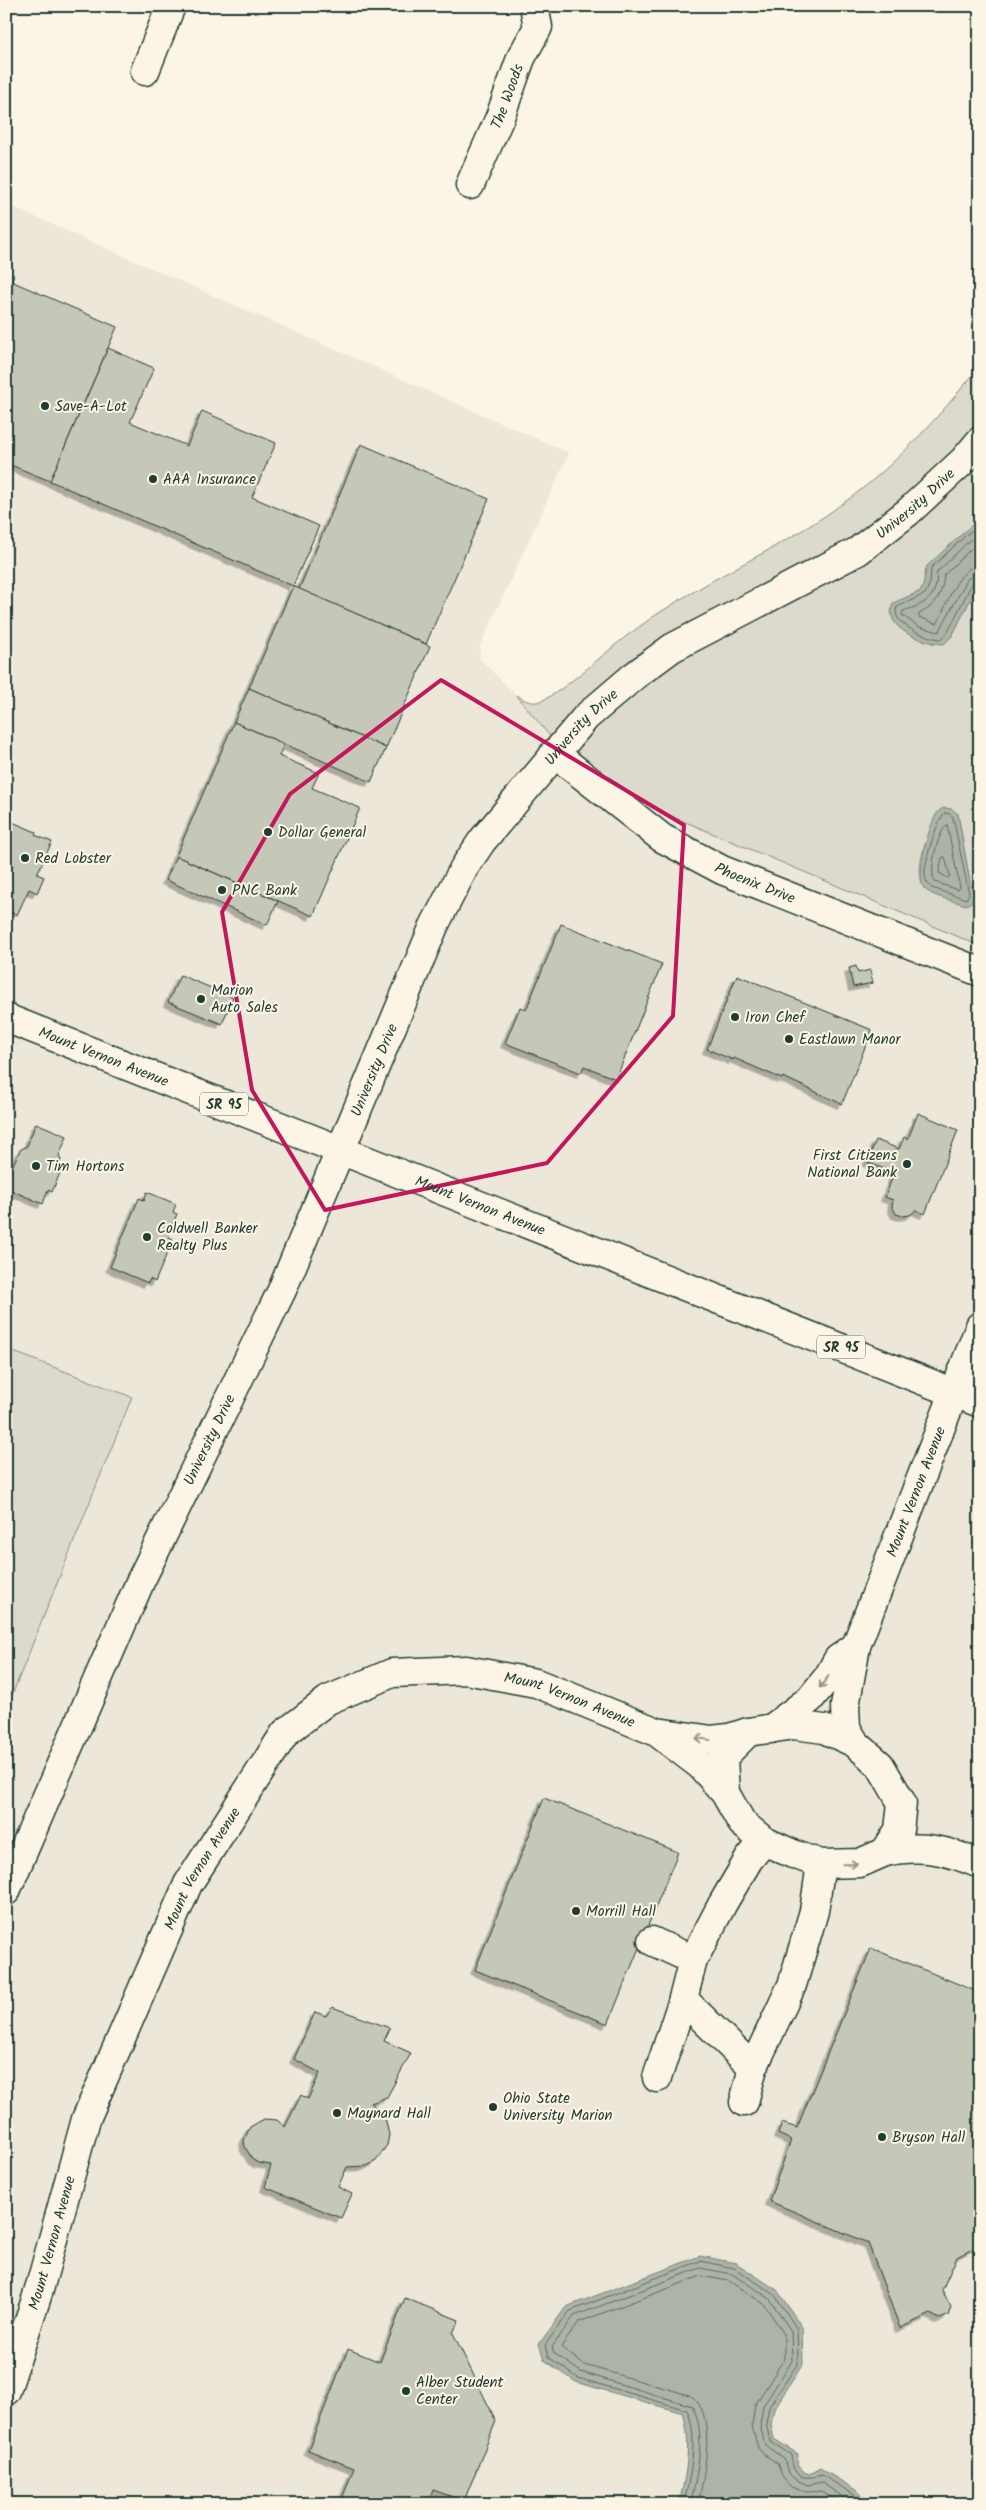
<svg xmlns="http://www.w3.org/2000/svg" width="986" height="2510" font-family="Kalam,sans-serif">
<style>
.built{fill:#ece7d8}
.green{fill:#dcdacc;stroke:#7e8c80;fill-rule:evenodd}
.water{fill:#aeb3a7;stroke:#758479}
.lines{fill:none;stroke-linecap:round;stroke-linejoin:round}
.shore{stroke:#586c62;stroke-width:1}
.building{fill:#c5c7b9;stroke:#1f3d34;filter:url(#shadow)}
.minor-casing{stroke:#1f3d34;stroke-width:31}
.major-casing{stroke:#1f3d34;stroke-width:31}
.minor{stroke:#fcf5e5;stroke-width:28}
.major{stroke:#fcf5e5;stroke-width:28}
.oneway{stroke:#8e998c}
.marked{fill:none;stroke:#c2185b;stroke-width:4;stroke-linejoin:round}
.poi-dot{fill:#1f3d34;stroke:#fcf5e5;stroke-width:2}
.labels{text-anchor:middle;stroke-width:4;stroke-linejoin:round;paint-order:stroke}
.shield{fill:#fcf5e5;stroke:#617469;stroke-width:1}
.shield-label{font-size:14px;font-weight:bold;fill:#1f3d34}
.street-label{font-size:15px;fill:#1f3d34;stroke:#fcf5e5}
.poi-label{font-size:15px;fill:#1f3d34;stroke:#fcf5e5;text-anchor:start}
</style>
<defs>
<filter id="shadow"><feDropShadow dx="-4.5" dy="4.5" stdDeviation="0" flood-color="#0004"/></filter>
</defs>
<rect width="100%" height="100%" fill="#fcf5e5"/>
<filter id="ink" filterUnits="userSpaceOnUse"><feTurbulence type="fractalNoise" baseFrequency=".02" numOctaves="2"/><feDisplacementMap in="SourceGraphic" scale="10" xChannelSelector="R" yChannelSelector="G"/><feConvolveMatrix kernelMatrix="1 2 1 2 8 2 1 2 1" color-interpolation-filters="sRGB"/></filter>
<g filter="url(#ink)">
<g class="built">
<path d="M6,204L569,453L480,646V659L516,695L568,758L657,810L980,946V2504H6V1710L132,1398L6,1349Z"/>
<path d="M980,638V698L975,650Z"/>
</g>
<g class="green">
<path d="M980,366V525H972L924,573L925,582L921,591L901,600L900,628L934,644L952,636L980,580V638L975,650L980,698V946L657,810L568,758L516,695C523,699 529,703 537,702C554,700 610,648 628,635C697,581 785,549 853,496C902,459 942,413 980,366ZM944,808L958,814L970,883L929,892C908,873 930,833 938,812Z"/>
<path d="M6,1349L132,1397L6,1710Z"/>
</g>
<g class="water">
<path d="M972,525H980V580L952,636L944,644C923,643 882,629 893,603L921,591C925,582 924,574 927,566Z"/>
<path d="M944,808L952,809L958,814L970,883L975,895L972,902L966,905C955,901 930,897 923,887C916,874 929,823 938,812C938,811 944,808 944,808Z"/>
<path d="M700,2256L736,2263L777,2290L802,2327L803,2364L774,2409L771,2424L774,2439L798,2454L797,2465L802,2471L809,2474L820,2468L859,2492L867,2504H679C686,2475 692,2443 683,2413L576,2382L544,2360L539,2344L566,2307Z"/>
</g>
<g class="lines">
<g class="shore">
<path d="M980,530H973L967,534L931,568L930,583L925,594L897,607C889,624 929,639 942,639L948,632L973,581L980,579"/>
<path d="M980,536L971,539L937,572C936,576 937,580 936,584C933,602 918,606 903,611L902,615L919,627L939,632L968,578L980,573"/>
<path d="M980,543L975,545L944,575C942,594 937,605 919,614V617L937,624C947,606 957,566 980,565"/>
<path d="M945,813L950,814L953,817L969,894L966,899L932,888C927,884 925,879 925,874C924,863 937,819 945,813Z"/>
<path d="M947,825L960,887L958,890L935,882C928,872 938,831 947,825Z"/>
<path d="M945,857L950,876L948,878L939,873L942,858Z"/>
<path d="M684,2504C690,2477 699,2436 687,2410L578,2378L548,2357L545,2345L570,2311L700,2261L734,2268L774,2294L797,2329L798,2363L769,2407L766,2424L770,2441L791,2455C793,2478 802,2480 822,2475L856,2496L861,2504"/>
<path d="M690,2504C697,2478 707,2430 692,2406L581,2372L554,2353L552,2347L574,2316L700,2268L732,2274L769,2298L791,2331L792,2361L763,2406L760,2425L765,2445L784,2459L788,2473L796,2480L808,2485L821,2482L853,2504"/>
<path d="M698,2504C704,2479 718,2409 689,2395L584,2365L561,2347L579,2322L701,2276L729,2281L764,2304L784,2334V2359L755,2405L752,2426L758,2448L763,2454L777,2463L783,2478L791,2487L806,2492L821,2491L842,2504"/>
</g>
</g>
<g class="building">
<path d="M6,272L14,275L6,293Z"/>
<path d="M11,281L117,327L50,481L6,463V293Z"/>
<path d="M108,348L154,368L130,422L187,446L202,411L276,443L252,497L319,526L293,586L50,481Z"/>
<path d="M361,444L489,499L426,644L299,589Z"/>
<path d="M293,586L430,646L386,748L249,688Z"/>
<path d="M249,688L386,748L371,782L234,722Z"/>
<path d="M234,722L284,744L279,756L319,773L312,788L360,808L313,916L176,856Z"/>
<path d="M10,821L36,832L35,835L52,842L37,874L44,877L37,893L29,889L17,915L6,910V822Z"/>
<path d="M176,856L278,901L267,925L166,880Z"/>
<path d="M561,924L662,964L616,1079L584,1066L581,1073L505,1043L520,1007L526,1010Z"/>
<path d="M856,966L858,973L870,970L873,983L853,987L849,968Z"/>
<path d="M180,975L233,997L222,1024L168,1002Z"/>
<path d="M737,975L872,1030L842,1104L783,1077L782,1079L734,1058L733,1060L707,1049Z"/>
<path d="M918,1113L958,1130L925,1214L916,1210L910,1215L903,1216L896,1214L892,1206L893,1200L885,1197L894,1173L867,1162L876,1140L899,1149L904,1137L908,1139Z"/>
<path d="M36,1123L67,1136L59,1156L61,1160L56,1172L60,1173L52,1192L48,1190L43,1204L6,1188V1180L20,1150L27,1146Z"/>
<path d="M147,1192L176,1204L173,1212L177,1214L168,1236L173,1239L155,1282L150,1279L148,1283L110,1267L139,1198L144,1200Z"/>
<path d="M544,1798L678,1852L608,2024L475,1970Z"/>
<path d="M871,1948L980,1993V2229L977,2234L980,2245L957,2257L942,2290L951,2307L948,2316L939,2319L931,2314L900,2328L868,2243L769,2201L791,2140L778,2134L782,2123L797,2128Z"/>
<path d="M332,2007L390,2028L384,2041L411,2053L387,2097L371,2103L385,2117L389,2135L387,2145L376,2161L367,2166L347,2167L338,2187L352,2194L341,2218L265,2187L271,2165L258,2163L253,2160L245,2147L244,2140L250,2127L264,2119L277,2120L285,2127L301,2095L308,2099L320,2073L294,2059L315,2012L326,2016Z"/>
<path d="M405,2298L459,2320L453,2333L496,2421L464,2501L433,2490L428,2504H340L354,2468L308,2450L348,2349L380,2362Z"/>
</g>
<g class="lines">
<g class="minor-casing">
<g id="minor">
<path d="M145,71L171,6"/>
<path id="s1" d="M470,185L500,117L521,58L538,27L534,6"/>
<path id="s2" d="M554,753L662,838L722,870L980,972"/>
<path d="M771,1729L810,1699L828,1677L838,1659L856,1646"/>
<path d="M658,1733L700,1765L725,1793L742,1823L764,1841L793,1854L821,1864L860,1863L885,1852L899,1830L902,1803L880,1765L855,1743L824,1729L794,1725L748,1732L723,1757L725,1793"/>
<path id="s3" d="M855,1743L846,1728L845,1706L856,1646L980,1326"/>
<path d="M885,1852C922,1844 946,1850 980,1864"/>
<path id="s4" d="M6,1891L140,1582L282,1290L434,926L464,868L482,841L586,717L634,676L672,648L858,551L908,512L964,460L980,441"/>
<path d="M652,1941L693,1960"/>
<path d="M683,1999L753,2068"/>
<path d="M657,2078L683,1999L693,1960L723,1903L749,1859L764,1841"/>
<path d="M744,2102L753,2068L792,1985L814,1911L821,1864"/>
<path id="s5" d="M6,2391L39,2290L86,2119L188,1884L285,1733L328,1700L392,1673L466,1670L536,1683L657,1732L712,1740L729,1738L748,1732"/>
</g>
</g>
<g class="major-casing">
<g id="major">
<path id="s6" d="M6,1018L980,1403"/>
</g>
</g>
<use href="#minor" class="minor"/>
<use href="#major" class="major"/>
</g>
<defs><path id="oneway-shaft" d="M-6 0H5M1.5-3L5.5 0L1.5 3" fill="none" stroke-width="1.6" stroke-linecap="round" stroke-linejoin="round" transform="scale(1.25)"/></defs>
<g class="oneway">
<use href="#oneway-shaft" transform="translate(824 1682) rotate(128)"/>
<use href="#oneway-shaft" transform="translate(703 1739) rotate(-172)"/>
<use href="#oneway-shaft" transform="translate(850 1864) rotate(-1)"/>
</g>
</g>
<path class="marked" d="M441,680L684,825L673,1016L547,1163L325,1210L252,1090L222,912L290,794Z"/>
<g class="poi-dot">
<circle cx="45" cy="406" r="5"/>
<circle cx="153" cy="479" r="5"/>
<circle cx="268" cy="832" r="5"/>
<circle cx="25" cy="858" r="5"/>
<circle cx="222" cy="890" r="5"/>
<circle cx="201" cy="999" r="5"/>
<circle cx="735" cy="1017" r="5"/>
<circle cx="789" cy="1039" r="5"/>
<circle cx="907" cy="1164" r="5"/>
<circle cx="36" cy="1166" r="5"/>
<circle cx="147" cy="1237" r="5"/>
<circle cx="576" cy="1911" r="5"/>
<circle cx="493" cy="2107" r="5"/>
<circle cx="337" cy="2113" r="5"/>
<circle cx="882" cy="2137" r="5"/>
<circle cx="406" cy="2391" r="5"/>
</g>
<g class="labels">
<g class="shield">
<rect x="200" y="1092.5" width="48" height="23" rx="4"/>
<rect x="817" y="1335.5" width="48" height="23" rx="4"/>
</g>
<g class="shield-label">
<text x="224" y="1109">SR 95</text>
<text x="841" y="1352">SR 95</text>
</g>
<g class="street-label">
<text dy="5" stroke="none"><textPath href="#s1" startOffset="96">The Woods</textPath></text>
<text dy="5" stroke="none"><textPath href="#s4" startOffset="1710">University Drive</textPath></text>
<text dy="5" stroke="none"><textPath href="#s4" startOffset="1305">University Drive</textPath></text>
<text dy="5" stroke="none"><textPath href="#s2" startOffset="241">Phoenix Drive</textPath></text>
<text dy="5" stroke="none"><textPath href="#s6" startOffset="105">Mount Vernon Avenue</textPath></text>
<text dy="5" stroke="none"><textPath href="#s4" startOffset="900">University Drive</textPath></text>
<text dy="5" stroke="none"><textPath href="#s6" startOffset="510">Mount Vernon Avenue</textPath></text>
<text dy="5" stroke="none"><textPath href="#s4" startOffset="495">University Drive</textPath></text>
<text dy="5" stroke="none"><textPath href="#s3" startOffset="266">Mount Vernon Avenue</textPath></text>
<text dy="5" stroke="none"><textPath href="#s5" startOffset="1025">Mount Vernon Avenue</textPath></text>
<text dy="5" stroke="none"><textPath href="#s5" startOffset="560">Mount Vernon Avenue</textPath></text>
<text dy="5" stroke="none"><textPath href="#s5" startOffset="155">Mount Vernon Avenue</textPath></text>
</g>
<g class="poi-label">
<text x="55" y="411">Save-A-Lot</text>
<text x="163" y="484">AAA Insurance</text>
<text x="278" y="837">Dollar General</text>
<text x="35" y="863">Red Lobster</text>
<text x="232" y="895">PNC Bank</text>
<text x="211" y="995">Marion<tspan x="211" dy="17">Auto Sales</tspan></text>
<text x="745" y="1022">Iron Chef</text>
<text x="799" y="1044">Eastlawn Manor</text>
<text x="897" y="1160" text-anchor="end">First Citizens<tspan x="897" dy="17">National Bank</tspan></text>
<text x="46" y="1171">Tim Hortons</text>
<text x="157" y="1233">Coldwell Banker<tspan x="157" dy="17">Realty Plus</tspan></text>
<text x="586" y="1916">Morrill Hall</text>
<text x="503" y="2103">Ohio State<tspan x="503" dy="17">University Marion</tspan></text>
<text x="347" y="2118">Maynard Hall</text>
<text x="892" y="2142">Bryson Hall</text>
<text x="416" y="2387">Alber Student<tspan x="416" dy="17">Center</tspan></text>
</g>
</g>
<rect width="986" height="2510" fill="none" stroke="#fcf5e5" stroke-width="25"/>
<rect x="12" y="12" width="961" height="2485" fill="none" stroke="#1f3d34" stroke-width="2" filter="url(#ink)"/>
</svg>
